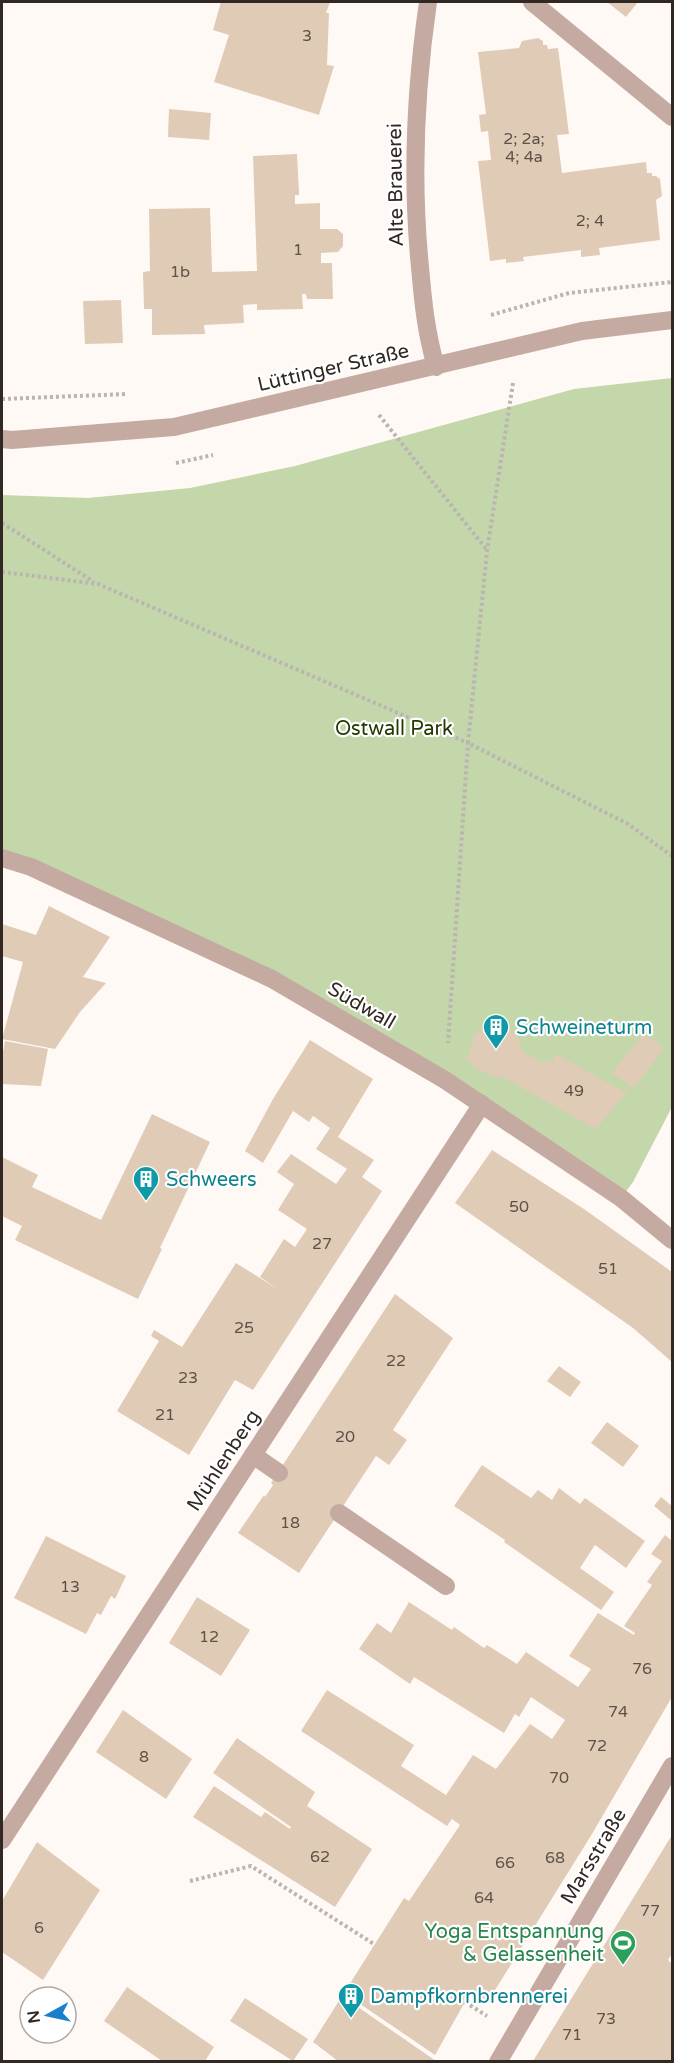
<svg xmlns="http://www.w3.org/2000/svg" width="674" height="2063" font-family="'Varela Round',sans-serif">
<style>
.green{fill:#c3d7aa}
.building{fill:#e0cbb7}
.lines{fill:none;stroke-linecap:round;stroke-linejoin:round}
.path{stroke:#bbb4b0;stroke-width:4;stroke-dasharray:3 3;stroke-linecap:butt}
.service{stroke:#c5aaa2;stroke-width:18}
.minor{stroke:#c5aaa2;stroke-width:18}
.tertiary{stroke:#c5aaa2;stroke-width:18}
.labels{text-anchor:middle;stroke-width:4.5;stroke-linejoin:round;paint-order:stroke}
.number-label{font-size:16px;fill:#5e5148}
.street-label{font-size:20px;fill:#322823;stroke:#fff}
.park-label{font-size:20px;fill:#253800;stroke:#fff}
.culture-label{font-size:20px;fill:#0d838f;stroke:#fff;text-anchor:start}
.leisure-label{font-size:20px;fill:#27864d;stroke:#fff;text-anchor:end}
</style>
<rect width="100%" height="100%" fill="#fff9f6"/>
<path class="green" d="M672,378V1107L633,1182L621,1198L272,979L2,858V495L88,498L190,488L295,466L574,389Z"/>
<g class="building">
<path d="M221,2H330L326,13H329L327,65L334,66L319,115L214,82L229,35L213,30Z"/>
<path d="M607,2H638L626,17Z"/>
<path d="M538,38L543,41V45H547L548,49L558,48L569,134L557,135L562,173L646,162L647,173H652V176H656L660,179L662,196L656,200L660,240L599,248L600,255L581,257V250L523,257L524,261L506,263V259L490,261L478,161L491,160L488,131L481,132L479,115L486,114L478,52L519,48L522,41Z"/>
<path d="M169,109L211,113L209,140L168,137Z"/>
<path d="M297,154L299,192V195H295V204L320,203V229H337L343,234V246L338,252L321,253V263H332L333,299H307L306,294H302L303,309L257,310V304L243,305L244,323L204,325L205,334L152,335V309H144L143,272L150,271L149,209L210,208L212,272L257,271L253,156Z"/>
<path d="M121,300L123,343L85,344L83,301Z"/>
<path d="M49,906L110,937L83,977L106,983L80,1012L55,1049L2,1039L23,962L2,956V924L36,935Z"/>
<path d="M492,1023L510,1028L519,1040L522,1052L544,1063L547,1059L552,1062L556,1054L624,1092L626,1089L628,1091L596,1129L501,1076L499,1079L470,1065L472,1062L465,1058L470,1052L473,1037L479,1030Z"/>
<path d="M643,1034L664,1048L634,1088L612,1073Z"/>
<path d="M310,1040L373,1079L338,1137L374,1160L362,1177L382,1191L253,1390L235,1380L189,1455L117,1411L159,1341L151,1336L154,1330L182,1347L236,1263L279,1290L260,1277L284,1239L295,1247L307,1229L278,1210L294,1184L277,1172L291,1154L336,1184L347,1169L316,1149L330,1128L313,1116L309,1122L293,1111L263,1163L245,1151L273,1099Z"/>
<path d="M5,1041L48,1049L41,1086L2,1084V1051L3,1052Z"/>
<path d="M152,1114L210,1142L160,1248L162,1249L138,1299L15,1240L22,1226L2,1216V1157L38,1175L32,1187L101,1220Z"/>
<path d="M492,1150L584,1209L672,1272V1362L633,1328L455,1203Z"/>
<path d="M395,1294L453,1338L393,1430L407,1440L389,1465L376,1456L299,1573L238,1533L264,1495L265,1497L273,1485L271,1483Z"/>
<path d="M559,1366L581,1382L570,1397L547,1381Z"/>
<path d="M607,1422L639,1446L623,1467L591,1443Z"/>
<path d="M482,1465L531,1498L538,1490L552,1500L559,1488L580,1504L585,1498L645,1541L626,1568L595,1545L580,1568L614,1592L601,1610L504,1542L505,1540L454,1506Z"/>
<path d="M661,1497L672,1506V1521L654,1506Z"/>
<path d="M665,1535L672,1541V1697L592,1834L487,2003L472,1993L465,2002L435,2055L344,1993L404,1898L409,1901L460,1825L452,1819L447,1826L301,1731L327,1690L414,1745L401,1766L446,1795L473,1755L496,1769L530,1724L552,1739L565,1720L531,1697L519,1717L515,1714L504,1733L414,1677L410,1684L359,1649L377,1623L391,1633L409,1602L452,1630L454,1627L484,1648L487,1645L517,1664L526,1652L578,1687L591,1669L569,1656L598,1613L634,1635L635,1633L624,1626L652,1585L647,1582L662,1561L651,1554Z"/>
<path d="M46,1536L126,1576L115,1599L111,1596L101,1615L97,1613L86,1634L14,1598Z"/>
<path d="M197,1597L250,1630L221,1676L169,1643Z"/>
<path d="M123,1710L192,1759L166,1799L96,1752Z"/>
<path d="M237,1738L315,1792L307,1806L372,1849L335,1907L193,1817L214,1786L261,1817L265,1812L290,1829L291,1827L213,1773Z"/>
<path d="M672,1835V1954L668,1960L672,1964V2061H533Z"/>
<path d="M37,1842L100,1890L43,1980L2,1952V1901Z"/>
<path d="M127,1987L214,2047L205,2061H162L104,2021Z"/>
<path d="M342,1996L436,2061H338L313,2042Z"/>
<path d="M245,1998L308,2039L293,2061L230,2021Z"/>
</g>
<g class="lines">
<g class="path">
<path d="M491,315L569,293L672,282"/>
<path d="M513,383L487,551L468,743L628,824L672,856"/>
<path d="M2,399L127,394"/>
<path d="M379,415L487,550"/>
<path d="M176,463L213,455"/>
<path d="M2,523L94,582"/>
<path d="M2,572L98,584L468,743L448,1043"/>
<path d="M190,1881L251,1866L374,1944"/>
<path d="M465,2002L487,2016"/>
</g>
<g class="service">
<path d="M532,2L672,117"/>
<path d="M253,1455L279,1473"/>
<path d="M339,1513L446,1586"/>
</g>
<g class="minor">
<path d="M428,2C415,92 411,176 420,267C423,302 426,332 436,367"/>
<path d="M2,858L31,867L272,979L445,1080L621,1198L672,1240"/>
<path d="M2,1840L482,1104"/>
<path d="M498,2062L672,1766"/>
</g>
<path class="tertiary" d="M2,439L12,440L174,427L582,331L672,320"/>
</g>
<defs>
<g id="building-pin" transform="scale(1.35)"><path d="M0 17L-7.5 6A9.5 9.5 0 1 1 7.5 6Z" fill="#0f9aa8" stroke="#fff"/><path d="M-4-6H4V6H1V3H-1V6H-4ZM-2.5-4.3h1.7v1.8h-1.7ZM.8-4.3h1.7v1.8H.8ZM-2.5-1h1.7V.8h-1.7ZM.8-1h1.7V.8H.8Z" fill="#fff"/></g>
<g id="stadium-pin" transform="scale(1.35)"><path d="M0 17L-7.5 6A9.5 9.5 0 1 1 7.5 6Z" fill="#2e9e5b" stroke="#fff"/><path d="M0-5a6.5 5 0 1 0 0 10a6.5 5 0 1 0 0-10ZM-3.5-1.8h7v3.6h-7Z" fill="#fff"/></g>
</defs>
<g fill-rule="evenodd">
<use href="#building-pin" x="496" y="1027"/>
<use href="#building-pin" x="146" y="1179"/>
<use href="#stadium-pin" x="623" y="1943"/>
<use href="#building-pin" x="351" y="1996"/>
</g>
<g class="labels">
<g class="number-label">
<text x="307" y="41">3</text>
<text x="524" y="144">2; 2a;<tspan x="524" dy="18">4; 4a</tspan></text>
<text x="590" y="226">2; 4</text>
<text x="298" y="255">1</text>
<text x="180" y="277">1b</text>
<text x="574" y="1096">49</text>
<text x="519" y="1212">50</text>
<text x="322" y="1249">27</text>
<text x="608" y="1274">51</text>
<text x="244" y="1333">25</text>
<text x="396" y="1366">22</text>
<text x="188" y="1383">23</text>
<text x="165" y="1420">21</text>
<text x="345" y="1442">20</text>
<text x="290" y="1528">18</text>
<text x="70" y="1592">13</text>
<text x="209" y="1642">12</text>
<text x="642" y="1674">76</text>
<text x="618" y="1717">74</text>
<text x="597" y="1751">72</text>
<text x="144" y="1762">8</text>
<text x="559" y="1783">70</text>
<text x="320" y="1862">62</text>
<text x="555" y="1863">68</text>
<text x="505" y="1868">66</text>
<text x="484" y="1903">64</text>
<text x="650" y="1916">77</text>
<text x="39" y="1933">6</text>
<text x="606" y="2024">73</text>
<text x="572" y="2040">71</text>
</g>
<g class="street-label">
<text transform="translate(395 185) rotate(-91)" y="7">Alte Brauerei</text>
<text transform="translate(333 367) rotate(-13)" y="7">Lüttinger Straße</text>
<text transform="translate(362 1005) rotate(30)" y="7">Südwall</text>
<text transform="translate(223 1460) rotate(-57)" y="7">Mühlenberg</text>
<text transform="translate(593 1856) rotate(-59)" y="7">Marsstraße</text>
</g>
<g class="park-label">
<text x="394" y="735">Ostwall Park</text>
</g>
<g class="culture-label">
<text x="516" y="1034">Schweineturm</text>
<text x="166" y="1186">Schweers</text>
<text x="370" y="2003">Dampfkornbrennerei</text>
</g>
<g class="leisure-label">
<text x="604" y="1938">Yoga Entspannung<tspan x="604" dy="23">&amp; Gelassenheit</tspan></text>
</g>
</g>
<rect width="674" height="2063" fill="none" stroke="#322823" stroke-width="6"/>
<g transform="translate(48 2015) rotate(262)"><circle r="28" fill="#ffffff" stroke="#ada9a7" stroke-width="1.5"/>
<path d="M0-4.5L10 22L0 15L-10 22Z" fill="#1b80cb"/>
<text y="-9" font-size="16" font-weight="bold" text-anchor="middle" fill="#322823">N</text>
</g>
</svg>
